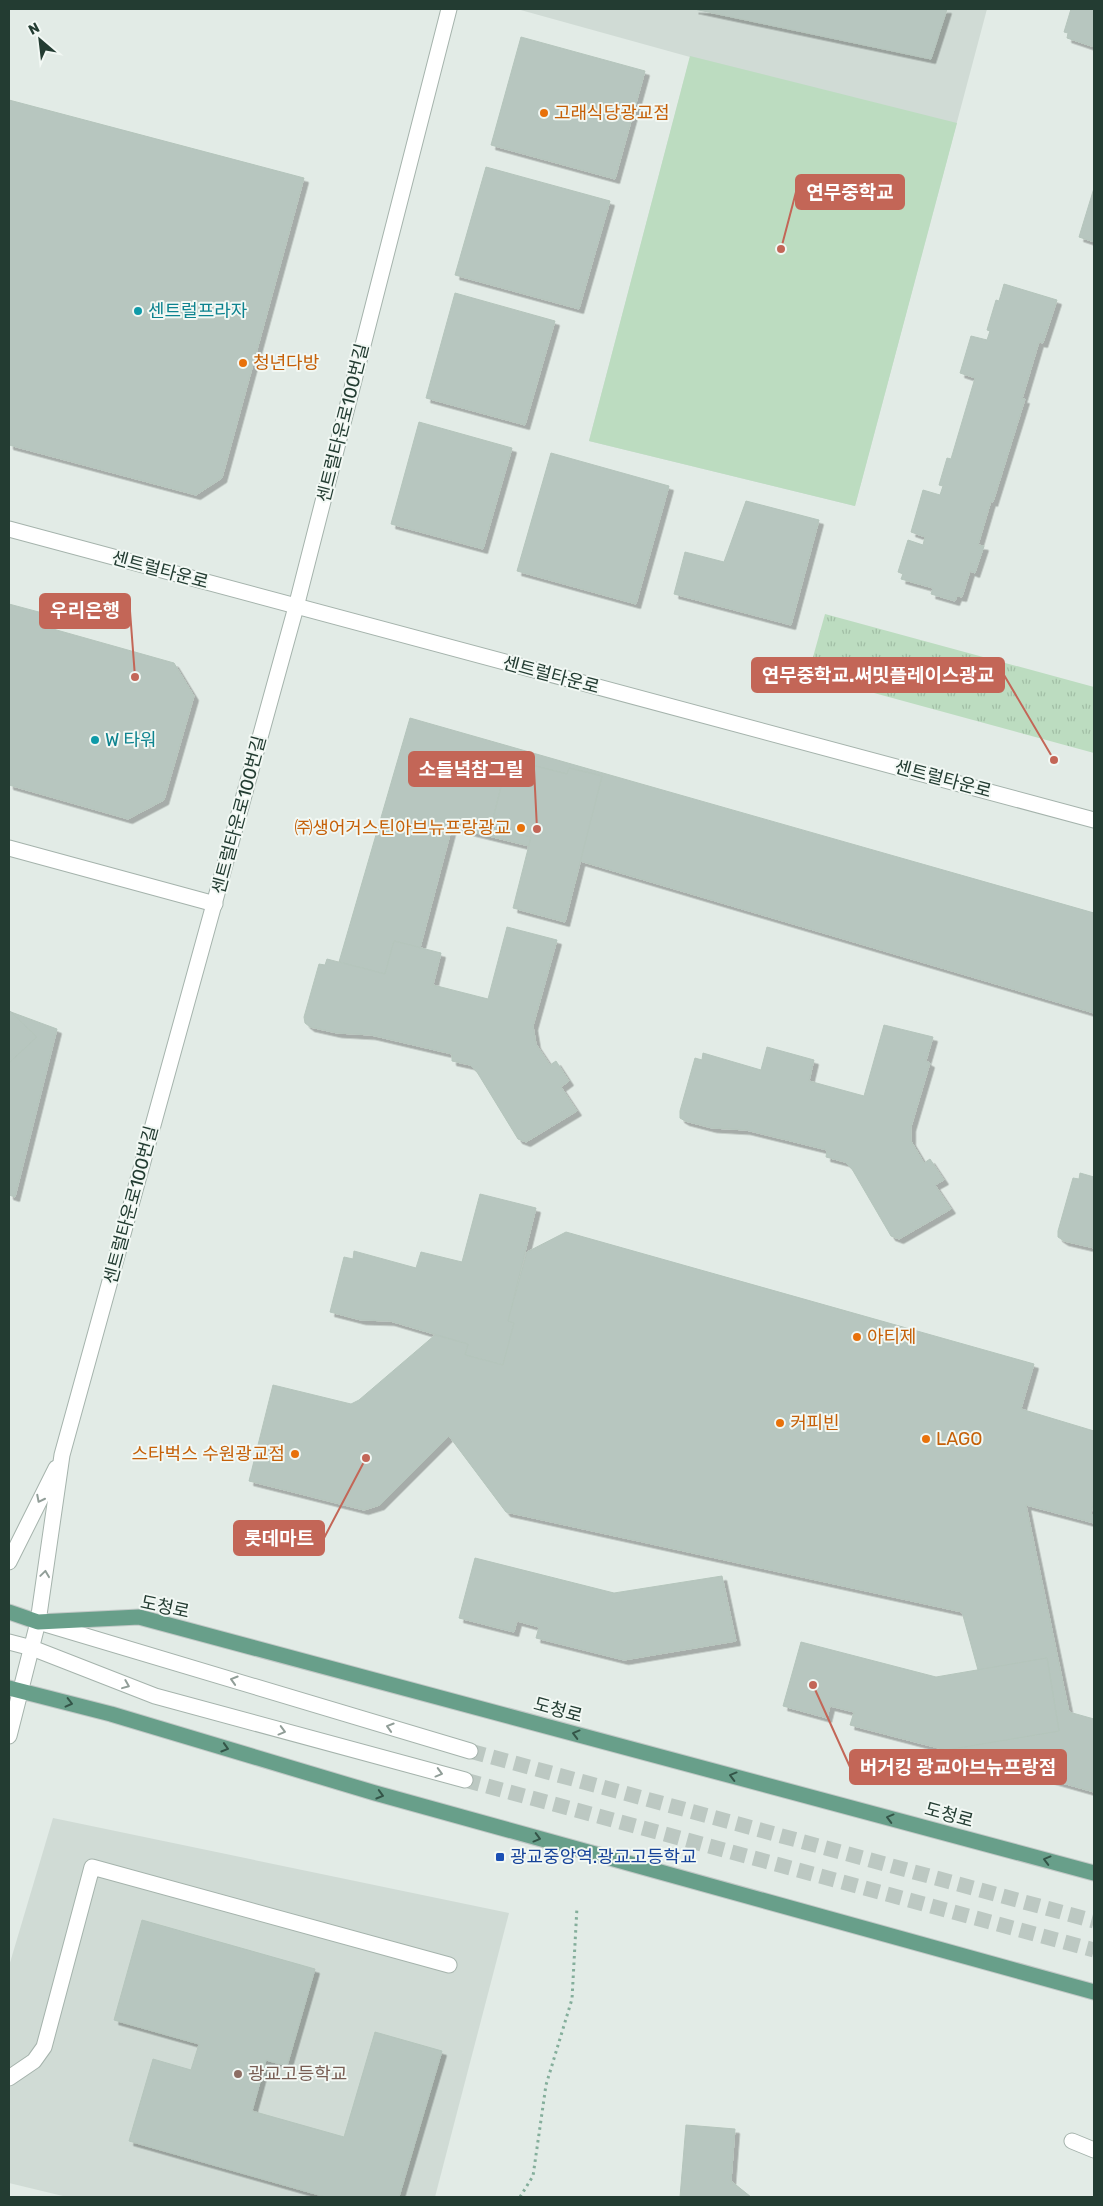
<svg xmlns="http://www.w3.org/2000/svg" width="1103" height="2206" font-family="Rubik,'Noto Sans KR',sans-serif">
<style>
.built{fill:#d0dbd5}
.grass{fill:url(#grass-tufts)}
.garden{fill:#bcdcc0}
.building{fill:#b7c6bf;stroke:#b5c5bc;filter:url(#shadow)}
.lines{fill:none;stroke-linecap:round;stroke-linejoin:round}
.minor-tunnel{stroke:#bcc8c2;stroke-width:15;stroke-dasharray:15 8;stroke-linecap:butt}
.minor-casing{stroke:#a5b3ac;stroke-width:17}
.major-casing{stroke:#c1c8c6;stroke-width:17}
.path{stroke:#84ae9b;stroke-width:3;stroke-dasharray:2.5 4;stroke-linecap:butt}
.minor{stroke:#fff;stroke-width:15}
.major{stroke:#689f8a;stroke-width:15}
.oneway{stroke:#919e98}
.oneway2{stroke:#345548}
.food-dot{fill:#e8710a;stroke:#f2f8f4;stroke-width:2}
.culture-dot{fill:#0f9aa8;stroke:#f2f8f4;stroke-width:2}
.transit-dot{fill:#1a4fb4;stroke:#f2f8f4;stroke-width:2}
.education-dot{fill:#8d6e63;stroke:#f2f8f4;stroke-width:2}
.labels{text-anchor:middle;stroke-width:4;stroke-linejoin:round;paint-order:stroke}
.food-label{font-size:18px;fill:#c56008;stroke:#f2f8f4;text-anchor:start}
.culture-label{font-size:18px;fill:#0d838f;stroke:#f2f8f4;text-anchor:start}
.street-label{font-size:18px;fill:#233c32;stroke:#f2f8f4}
.transit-label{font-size:18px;fill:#164399;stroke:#f2f8f4;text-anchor:start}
.education-label{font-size:18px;fill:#785e54;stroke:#f2f8f4;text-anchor:start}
.leader{fill:none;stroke:#c36657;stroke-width:2}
.callout-dot{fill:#c36657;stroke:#f2f8f4;stroke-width:2}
.callout{fill:#c36657;stroke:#c36657;stroke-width:2}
.callout-label{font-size:19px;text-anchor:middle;font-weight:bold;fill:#fff}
</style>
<defs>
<pattern id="grass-tufts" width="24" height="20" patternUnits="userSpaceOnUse" patternTransform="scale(1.25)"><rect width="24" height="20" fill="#bcdcc0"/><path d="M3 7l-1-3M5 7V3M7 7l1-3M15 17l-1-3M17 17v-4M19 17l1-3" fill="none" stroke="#a1bea5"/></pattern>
<filter id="shadow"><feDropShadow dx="4.5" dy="4.5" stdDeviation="0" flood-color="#0004"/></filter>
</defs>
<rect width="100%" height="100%" fill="#e2ebe6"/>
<g class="built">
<path d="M517,9H987L855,506L589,441L690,57Z"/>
<path d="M53,1818L509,1913L435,2197H67L9,2183V1966Z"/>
</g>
<path class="grass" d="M825,614L1094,687V753L808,675Z"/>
<path class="garden" d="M690,56L957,123L855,506L589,441Z"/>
<g class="building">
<path d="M694,9H947L931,59Z"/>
<path d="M1071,9H1094V47L1067,38L1068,33L1064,32Z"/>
<path d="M521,37L645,71L615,179L491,145Z"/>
<path d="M9,100L304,178L222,478L196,495L9,445Z"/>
<path d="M486,167L610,201L579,309L455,275Z"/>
<path d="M1094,188V242L1079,237Z"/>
<path d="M1004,284L1057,300L1043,343L1039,342L1022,399H1025L993,502L991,501L978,545L984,546L975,573L970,571L962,597L957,596L955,601L931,594L933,588L901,579L903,574L898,572L908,540L923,545L925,537L911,532L923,490L940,495L943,486L939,485L947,458L951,459L975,378L960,373L971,336L987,340L990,331L987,330L996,300L999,301Z"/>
<path d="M455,293L555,321L525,425L426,398Z"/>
<path d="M419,422L512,448L483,549L391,524Z"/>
<path d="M551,453L669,486L636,604L517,571Z"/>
<path d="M746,501L819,520L791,625L674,594L685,552L724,562Z"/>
<path d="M9,604L50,615L46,627L174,663L194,696L164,800L128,819L9,785Z"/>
<path d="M410,718L1094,913V1013L580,861L602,776L569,768L567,774L508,759L491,827L531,837L529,846L452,827L420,948L394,941L385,974L339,962Z"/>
<path d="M508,759L567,774L569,768L602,776L565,922L513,908L531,837L491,827Z"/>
<path d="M507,927L557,940L533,1026L536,1044L550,1065L556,1061L569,1081L561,1087L577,1111L526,1142L518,1139L477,1072L470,1065L452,1061V1054L371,1035L337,1033L310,1027L305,1023L304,1017L319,964L325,965L327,959L385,974L394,941L441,953L433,985L488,999Z"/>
<path d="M9,1010L37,1037L9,1063Z"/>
<path d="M11,1012L57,1029L15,1197L9,1195V1063L37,1037Z"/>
<path d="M884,1025L933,1037L926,1061L930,1063L911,1127V1141L924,1163L930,1159L944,1180L935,1185L951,1209L899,1239L891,1236L852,1169L845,1162L826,1157L827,1150L746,1130L712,1128L685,1121L680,1118V1111L695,1058L702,1060L703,1053L761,1070L767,1047L814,1060L809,1081L864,1096Z"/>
<path d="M1080,1173L1094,1177V1248L1064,1241L1058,1237V1231L1073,1178L1079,1179Z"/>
<path d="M480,1194L536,1208L508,1321L514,1323L503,1365L465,1355L468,1344L390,1321L361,1320L330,1312L344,1257L353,1259L354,1251L416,1268L421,1252L462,1262Z"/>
<path d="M566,1232L1034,1364L1021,1409L1094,1431V1500L1091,1514L1094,1515V1523L1026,1505L1069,1712L1094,1719V1792L946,1750L1059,1731L1047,1658L978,1670L962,1612L506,1512L449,1436L380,1505L364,1510L249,1481L273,1385L351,1404L359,1400L435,1335L468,1344L465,1355L503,1365L514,1323L508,1321L527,1252Z"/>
<path d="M475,1558L614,1593L722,1576L736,1641L624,1660L536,1638L539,1627L517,1621L514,1632L459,1618Z"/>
<path d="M801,1642L936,1677L1047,1658L1059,1731L946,1750L850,1725L854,1712L830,1706L827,1718L783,1706Z"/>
<path d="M142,1920L315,1969L287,2066L266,2060L252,2111L344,2137L375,2032L442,2051L399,2197H326L129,2141L153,2059L191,2070L199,2044L114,2020Z"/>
<path d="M686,2125L735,2129L731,2181L751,2197H680Z"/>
</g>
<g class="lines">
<g class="minor-tunnel">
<path d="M470,1751L1094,1921"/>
<path d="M465,1780L1094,1950"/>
</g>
<g class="minor-casing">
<g id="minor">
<path d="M9,529L1094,820"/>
<path d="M9,848L215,904"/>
<path d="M9,1562L56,1468"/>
<path d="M42,1623L470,1751"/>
<path d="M9,1642L32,1648L155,1696L465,1780"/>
<path d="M9,1736L38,1622L62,1455L296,607L449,9"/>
<path d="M9,2078L34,2061L44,2047L92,1867L449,1965"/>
<path d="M1072,2141L1094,2150"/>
</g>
</g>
<g class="major-casing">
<g id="major">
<path d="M9,1612L38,1622L139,1617L1094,1873"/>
<path d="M9,1688L111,1714L375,1793L1094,1992"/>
</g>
</g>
<path class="path" d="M520,2197L533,2176L546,2085L572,1999L577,1907"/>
<use href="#minor" class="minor"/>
<use href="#major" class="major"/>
</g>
<defs><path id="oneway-chevron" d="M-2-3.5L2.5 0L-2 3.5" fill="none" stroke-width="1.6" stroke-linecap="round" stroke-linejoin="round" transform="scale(1.25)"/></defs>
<g class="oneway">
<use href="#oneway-chevron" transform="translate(40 1499) rotate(117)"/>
<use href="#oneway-chevron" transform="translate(45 1574) rotate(-82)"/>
<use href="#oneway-chevron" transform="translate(234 1680) rotate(-163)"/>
<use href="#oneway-chevron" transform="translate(126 1685) rotate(22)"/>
<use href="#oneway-chevron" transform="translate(390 1727) rotate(-163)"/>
<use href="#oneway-chevron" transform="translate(282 1731) rotate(15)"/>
<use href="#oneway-chevron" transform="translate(439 1773) rotate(15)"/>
</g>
<g class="oneway2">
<use href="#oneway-chevron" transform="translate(69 1703) rotate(14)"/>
<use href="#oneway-chevron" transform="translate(576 1734) rotate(-165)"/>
<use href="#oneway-chevron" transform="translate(225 1748) rotate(17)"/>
<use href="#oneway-chevron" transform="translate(733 1776) rotate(-165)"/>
<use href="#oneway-chevron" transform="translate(380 1795) rotate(16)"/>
<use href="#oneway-chevron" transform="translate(890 1818) rotate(-165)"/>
<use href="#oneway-chevron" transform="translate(537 1838) rotate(15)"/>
<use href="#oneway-chevron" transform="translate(1047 1860) rotate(-165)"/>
</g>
<g class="food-dot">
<circle cx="544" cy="113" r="5"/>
<circle cx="243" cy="363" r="5"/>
<circle cx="521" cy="828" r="5"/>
<circle cx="857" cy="1337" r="5"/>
<circle cx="780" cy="1423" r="5"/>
<circle cx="926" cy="1439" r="5"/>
<circle cx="295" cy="1454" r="5"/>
</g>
<g class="culture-dot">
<circle cx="138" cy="311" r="5"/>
<circle cx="95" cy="740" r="5"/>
</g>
<rect class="transit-dot" x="495" y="1852" width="10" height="10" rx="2.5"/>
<circle class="education-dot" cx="238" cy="2074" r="5"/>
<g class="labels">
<g class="food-label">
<text x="554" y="119">고래식당광교점</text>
<text x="253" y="369">청년다방</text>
<text x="511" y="834" text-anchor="end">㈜생어거스틴아브뉴프랑광교</text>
<text x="867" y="1343">아티제</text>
<text x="790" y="1429">커피빈</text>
<text x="936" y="1445">LAGO</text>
<text x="285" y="1460" text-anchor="end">스타벅스 수원광교점</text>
</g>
<g class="culture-label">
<text x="148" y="317">센트럴프라자</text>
<text x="105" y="746">W 타워</text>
</g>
<g class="street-label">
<text transform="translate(343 423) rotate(-76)" y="6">센트럴타운로100번길</text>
<text transform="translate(160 570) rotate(15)" y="6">센트럴타운로</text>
<text transform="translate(551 675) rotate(15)" y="6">센트럴타운로</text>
<text transform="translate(943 779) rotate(15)" y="6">센트럴타운로</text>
<text transform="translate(239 815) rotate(-75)" y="6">센트럴타운로100번길</text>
<text transform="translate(131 1205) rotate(-75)" y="6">센트럴타운로100번길</text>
<text transform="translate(165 1607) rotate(12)" y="6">도청로</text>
<text transform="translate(558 1710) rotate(15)" y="6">도청로</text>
<text transform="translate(949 1815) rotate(15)" y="6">도청로</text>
</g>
<g class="transit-label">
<text x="510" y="1863">광교중앙역.광교고등학교</text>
</g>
<g class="education-label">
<text x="248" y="2080">광교고등학교</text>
</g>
</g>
<path class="leader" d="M781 249L796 192M135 677L130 611M1054 760L1004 675M537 829L534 769M366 1458L324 1538M813 1685L850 1767"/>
<g class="callout-dot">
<circle cx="781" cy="249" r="5"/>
<circle cx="135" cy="677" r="5"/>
<circle cx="1054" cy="760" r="5"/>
<circle cx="537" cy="829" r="5"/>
<circle cx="366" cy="1458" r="5"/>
<circle cx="813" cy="1685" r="5"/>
</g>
<g class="callout">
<rect x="796" y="175" width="108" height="34" rx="5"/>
<rect x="40" y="594" width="90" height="34" rx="5"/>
<rect x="752" y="658" width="252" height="34" rx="5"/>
<rect x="409" y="752" width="125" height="34" rx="5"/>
<rect x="234" y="1521" width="90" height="34" rx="5"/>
<rect x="850" y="1750" width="216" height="34" rx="5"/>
</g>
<g class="callout-label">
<text x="850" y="199">연무중학교</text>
<text x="85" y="617">우리은행</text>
<text x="878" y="682">연무중학교.써밋플레이스광교</text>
<text x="471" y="776">소들녘참그릴</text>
<text x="279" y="1545">롯데마트</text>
<text x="958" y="1774">버거킹 광교아브뉴프랑점</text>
</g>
<rect width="1103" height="2206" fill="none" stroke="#233c32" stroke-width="20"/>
<g transform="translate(40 40) rotate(332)" stroke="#f2f8f4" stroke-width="4" paint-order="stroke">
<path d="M0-4L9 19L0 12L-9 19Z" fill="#233c32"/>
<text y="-8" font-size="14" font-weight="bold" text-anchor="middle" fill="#233c32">N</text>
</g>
</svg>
